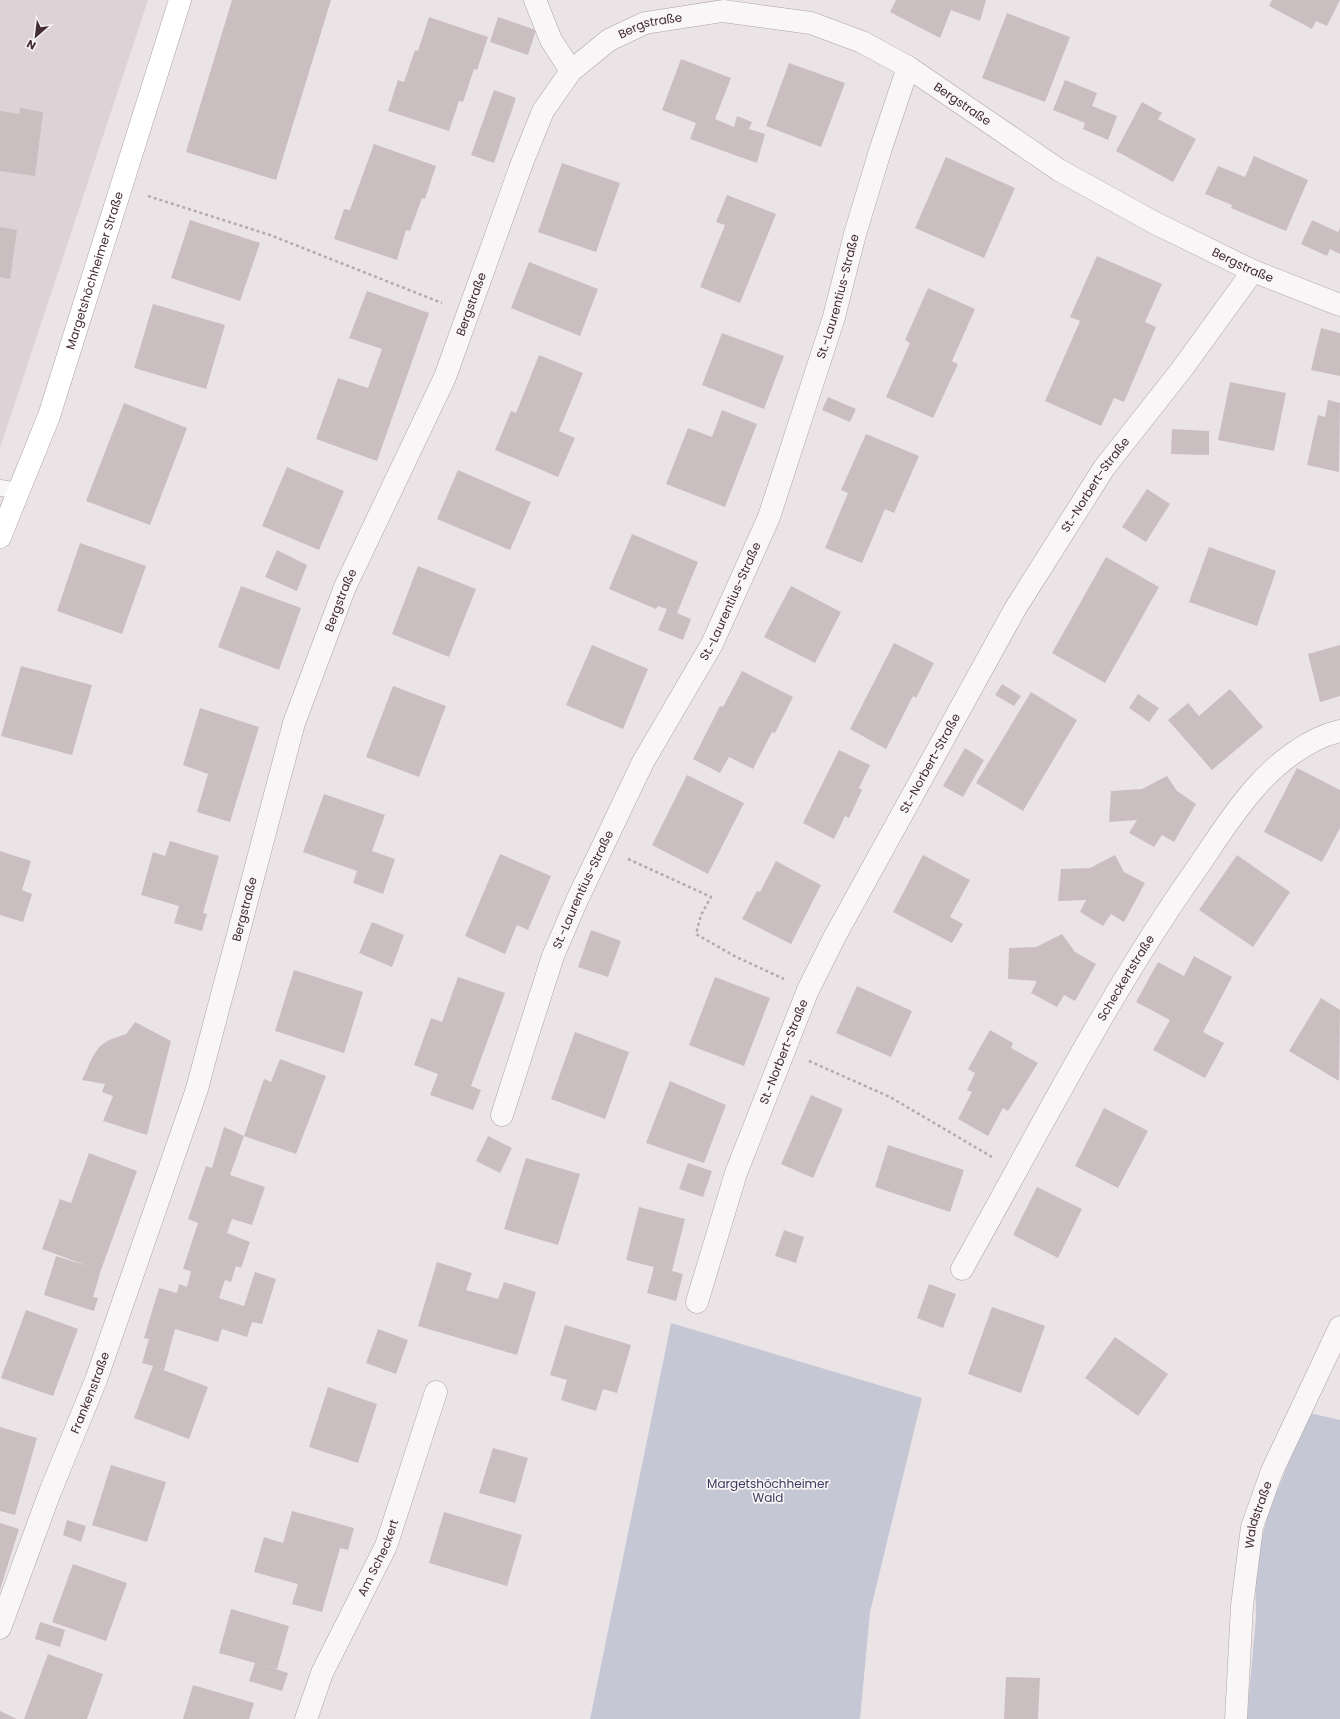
<svg xmlns="http://www.w3.org/2000/svg" width="1340" height="1719" font-family="Poppins,sans-serif">
<style>
.built{fill:#ddd2d5}
.green{fill:#c5c7d5}
.building{fill:#cbbec1}
.lines{fill:none;stroke-linecap:round;stroke-linejoin:round}
.lane-casing{stroke:#afa2a5;stroke-width:17}
.street-casing{stroke:#afa2a5;stroke-width:23}
.secondary-casing{stroke:#afa2a5;stroke-width:23}
.path{stroke:#b4a9ac;stroke-width:2.5;stroke-dasharray:3 3;stroke-linecap:butt}
.lane{stroke:#f9f6f7;stroke-width:16}
.street{stroke:#f9f6f7;stroke-width:22}
.secondary{stroke:#fff;stroke-width:22}
.labels{text-anchor:middle;stroke-width:3.5;stroke-linejoin:round;paint-order:stroke}
.street-label{font-size:12px;fill:#432c32;stroke:#f8f3f5}
.park-label{font-size:12px;fill:#393c5e;stroke:#f8f3f5}
</style>
<rect width="100%" height="100%" fill="#ebe4e6"/>
<path class="built" d="M0,0H148L0,448Z"/>
<g class="green">
<path d="M671,1323L922,1398L870,1612L860,1719H590Z"/>
<path d="M1309,1413L1340,1420V1719H1247L1256,1616L1255,1564L1269,1511Z"/>
</g>
<g class="building">
<path d="M232,0H331L276,180L186,152Z"/>
<path d="M896,0H986L980,21L951,10L940,38L890,12Z"/>
<path d="M1272,0H1340L1327,26L1316,21L1312,29L1269,6Z"/>
<path d="M1007,13L1070,37L1045,102L982,78Z"/>
<path d="M429,17L488,37L477,70L474,69L463,102L459,101L449,131L388,111L398,80L404,82L415,50L418,51Z"/>
<path d="M498,17L536,30L528,55L490,42Z"/>
<path d="M681,59L731,78L715,119L734,127L737,116L752,122L749,129L765,134L757,163L690,139L696,123L662,110Z"/>
<path d="M789,63L845,83L821,147L766,126Z"/>
<path d="M1065,80L1097,93L1092,106L1117,116L1108,140L1083,129L1085,123L1053,110Z"/>
<path d="M494,90L516,98L494,163L471,155Z"/>
<path d="M1142,102L1162,113L1158,119L1196,139L1173,182L1116,151Z"/>
<path d="M20,108L43,112L35,176L0,171V111L19,114Z"/>
<path d="M374,144L436,166L425,199L422,198L410,231L406,230L397,260L334,239L344,209L350,210Z"/>
<path d="M1254,156L1308,180L1286,231L1231,208L1232,205L1205,194L1218,166L1245,177Z"/>
<path d="M946,157L1015,188L984,258L915,228Z"/>
<path d="M562,163L620,183L596,252L538,232Z"/>
<path d="M727,195L776,214L740,303L700,287L725,225L716,222Z"/>
<path d="M190,220L260,243L240,301L171,278Z"/>
<path d="M1312,220L1338,232L1340,228V254L1330,249L1327,256L1301,244Z"/>
<path d="M0,227L17,230L10,279L0,277Z"/>
<path d="M1097,256L1162,284L1145,322L1156,327L1124,402L1114,398L1101,426L1045,401L1080,321L1070,317Z"/>
<path d="M529,262L598,289L580,336L511,308Z"/>
<path d="M928,288L975,309L952,361L958,364L933,418L886,397L910,343L905,340Z"/>
<path d="M367,291L429,313L377,461L316,439L338,378L368,388L382,349L349,338Z"/>
<path d="M153,304L225,325L206,389L134,368Z"/>
<path d="M1321,328L1340,333V376L1311,370Z"/>
<path d="M722,333L784,356L764,409L702,385Z"/>
<path d="M539,355L583,373L559,431L575,438L558,477L495,450L511,411L516,413Z"/>
<path d="M1230,382L1286,393L1274,451L1218,440Z"/>
<path d="M828,397L856,409L850,422L822,410Z"/>
<path d="M1328,400L1340,403L1339,472L1307,465L1318,415L1325,417Z"/>
<path d="M124,403L187,428L150,525L86,501Z"/>
<path d="M722,410L757,424L725,507L666,484L688,428L712,437Z"/>
<path d="M1172,429L1209,431V455L1171,454Z"/>
<path d="M866,434L919,456L894,513L885,509L862,563L825,548L848,493L841,490Z"/>
<path d="M287,467L344,491L319,550L262,526Z"/>
<path d="M458,470L531,502L510,550L437,519Z"/>
<path d="M1147,489L1170,504L1146,542L1122,527Z"/>
<path d="M632,534L698,562L677,613L691,619L683,640L658,630L667,609L658,606L656,609L609,589Z"/>
<path d="M80,543L146,566L122,634L57,611Z"/>
<path d="M1209,547L1276,571L1257,626L1189,602Z"/>
<path d="M277,550L307,565L297,591L265,577Z"/>
<path d="M1106,557L1159,587L1105,683L1052,653Z"/>
<path d="M418,566L476,589L449,657L392,634Z"/>
<path d="M241,586L301,608L279,670L218,647Z"/>
<path d="M791,586L841,612L815,663L764,637Z"/>
<path d="M894,643L934,663L916,698L913,696L886,749L850,729Z"/>
<path d="M592,645L648,669L623,729L566,705Z"/>
<path d="M1340,645V696L1320,702L1308,654Z"/>
<path d="M21,666L92,685L72,755L1,736Z"/>
<path d="M742,671L793,697L775,733L772,732L753,769L729,757L720,773L693,759L720,706L723,707Z"/>
<path d="M1002,684L1021,696L1014,706L995,695Z"/>
<path d="M393,686L446,706L419,777L366,757Z"/>
<path d="M1230,689L1263,727L1212,770L1168,720L1188,703L1199,716Z"/>
<path d="M1031,692L1077,720L1023,811L976,783Z"/>
<path d="M1138,694L1159,708L1149,722L1129,708Z"/>
<path d="M200,708L259,727L230,822L197,812L208,774L183,765Z"/>
<path d="M965,748L984,760L963,797L943,786Z"/>
<path d="M839,750L870,765L859,788L862,790L849,818L845,816L834,839L803,823Z"/>
<path d="M1297,768L1340,790V828L1322,862L1264,832Z"/>
<path d="M687,775L744,803L708,874L652,845Z"/>
<path d="M1167,776L1177,791L1196,804L1174,842L1162,835L1154,847L1129,833L1137,820L1109,822L1111,791L1142,789Z"/>
<path d="M324,794L385,815L372,851L395,859L383,894L353,883L357,871L303,852Z"/>
<path d="M170,841L219,856L203,913L207,914L202,931L174,923L179,906L141,895L153,852L165,856Z"/>
<path d="M0,851L31,861L22,890L32,894L23,922L0,915Z"/>
<path d="M500,854L551,876L528,930L517,925L505,954L465,936Z"/>
<path d="M923,855L970,880L950,917L963,924L952,943L893,912Z"/>
<path d="M1115,855L1124,872L1145,883L1124,922L1111,914L1103,926L1080,912L1086,900L1058,901L1061,869L1090,868Z"/>
<path d="M1237,855L1290,892L1253,947L1199,910Z"/>
<path d="M776,861L821,885L791,944L742,919L757,891L760,892Z"/>
<path d="M372,922L404,935L392,967L359,953Z"/>
<path d="M591,930L621,941L608,977L578,967Z"/>
<path d="M1062,934L1075,952L1096,964L1075,1001L1064,995L1057,1007L1031,993L1037,981L1008,979L1009,948L1036,947Z"/>
<path d="M1194,956L1232,977L1203,1032L1224,1043L1205,1078L1153,1050L1170,1020L1136,1002L1158,962L1184,976Z"/>
<path d="M294,970L363,992L344,1053L275,1031Z"/>
<path d="M458,977L505,993L471,1086L481,1090L473,1110L430,1095L438,1074L414,1065L431,1018L442,1022Z"/>
<path d="M715,977L770,998L744,1066L689,1045Z"/>
<path d="M857,986L912,1011L891,1057L836,1033Z"/>
<path d="M1321,998L1340,1010L1339,1081L1289,1051Z"/>
<path d="M135,1022L171,1041L147,1135L103,1121L113,1096L102,1092L105,1084L82,1080L93,1056L100,1046L109,1040L126,1034Z"/>
<path d="M990,1030L1013,1043L1011,1048L1038,1063L1008,1111L1003,1108L988,1136L958,1119L972,1092L967,1090L975,1073L968,1069Z"/>
<path d="M575,1032L629,1052L605,1119L551,1099Z"/>
<path d="M280,1059L326,1076L296,1154L244,1136L264,1079L271,1082Z"/>
<path d="M670,1081L726,1105L704,1163L646,1143Z"/>
<path d="M811,1095L843,1109L813,1178L781,1164Z"/>
<path d="M1104,1108L1148,1131L1118,1188L1075,1166Z"/>
<path d="M224,1127L244,1136L230,1175L265,1187L252,1225L232,1219L227,1233L250,1242L241,1268L236,1266L231,1282L225,1280L219,1298L244,1306L255,1272L276,1279L262,1324L252,1322L247,1337L222,1329L218,1342L175,1329L164,1370L158,1368L208,1387L189,1439L134,1418L153,1366L142,1363L149,1339L144,1338L159,1288L177,1293L179,1284L187,1287L191,1271L183,1269L198,1223L188,1219L206,1166L212,1168Z"/>
<path d="M488,1136L512,1148L500,1173L476,1161Z"/>
<path d="M888,1145L964,1170L950,1212L875,1187Z"/>
<path d="M89,1153L137,1171L101,1270L93,1297L98,1298L94,1311L44,1295L56,1256L88,1266L42,1249L60,1199L71,1203Z"/>
<path d="M526,1158L580,1174L558,1245L504,1229Z"/>
<path d="M688,1163L712,1171L703,1197L679,1189Z"/>
<path d="M1037,1187L1082,1209L1058,1258L1013,1235Z"/>
<path d="M639,1207L685,1219L672,1271L683,1274L676,1301L647,1293L654,1267L626,1260Z"/>
<path d="M784,1230L804,1237L796,1263L775,1256Z"/>
<path d="M437,1262L472,1273L466,1290L498,1299L504,1282L536,1292L517,1355L418,1326Z"/>
<path d="M929,1284L956,1294L943,1328L917,1318Z"/>
<path d="M992,1307L1045,1326L1021,1393L968,1374Z"/>
<path d="M26,1310L78,1329L53,1396L1,1378Z"/>
<path d="M565,1325L631,1345L617,1393L603,1389L596,1411L561,1400L567,1380L550,1375Z"/>
<path d="M378,1329L408,1340L396,1374L366,1363Z"/>
<path d="M1115,1337L1168,1374L1138,1416L1085,1378Z"/>
<path d="M328,1387L377,1404L358,1463L309,1447Z"/>
<path d="M0,1427L37,1438L15,1515L0,1511Z"/>
<path d="M493,1448L528,1458L515,1503L479,1493Z"/>
<path d="M111,1465L166,1482L147,1542L92,1525Z"/>
<path d="M292,1511L354,1528L348,1550L340,1548L322,1612L292,1604L298,1584L254,1572L264,1537L283,1543Z"/>
<path d="M444,1512L522,1535L507,1586L429,1563Z"/>
<path d="M67,1520L86,1526L81,1542L63,1535Z"/>
<path d="M0,1523L19,1529L0,1590Z"/>
<path d="M73,1564L127,1583L106,1641L52,1622Z"/>
<path d="M231,1609L289,1626L277,1669L263,1665L288,1673L282,1691L249,1681L255,1663L219,1653Z"/>
<path d="M40,1622L65,1630L60,1647L35,1639Z"/>
<path d="M48,1654L103,1674L87,1719H24Z"/>
<path d="M1006,1677L1040,1678L1038,1719H1004Z"/>
<path d="M193,1685L254,1703L249,1719H183Z"/>
<path d="M0,1711L17,1719H0Z"/>
</g>
<g class="lines">
<g class="lane-casing">
<path id="lane" d="M0,488L19,491"/>
</g>
<g class="street-casing">
<g id="street">
<path d="M535,0L551,40L571,71"/>
<path id="s1" d="M502,1115L553,956L577,900L643,762L712,644L769,517L834,317L855,234L881,148L908,67"/>
<path id="s2" d="M962,1269C1035,1139 1103,1004 1188,881C1210,850 1230,816 1255,788C1277,763 1307,739 1340,731"/>
<path id="s3" d="M697,1302L736,1173L808,990L835,936L1015,609L1104,468L1182,369L1253,271"/>
<path id="s4" d="M0,1628L50,1492L96,1380L197,1089L294,723L345,587L445,377L522,163L543,111L571,71L609,40L645,23L723,11L811,23L862,42L908,67L1059,170L1155,223L1253,271L1340,305"/>
<path id="s5" d="M306,1719L322,1673L386,1546L436,1392"/>
<path id="s6" d="M1236,1719L1242,1606L1252,1527L1272,1471L1340,1327"/>
</g>
</g>
<g class="secondary-casing">
<g id="secondary">
<path id="s7" d="M0,537L49,416L180,0"/>
</g>
</g>
<g class="path">
<path d="M148,196L270,235L442,303"/>
<path d="M628,859L711,897L701,915L696,934L736,957L784,979"/>
<path d="M809,1061L890,1097L992,1157"/>
</g>
<use href="#lane" class="lane"/>
<use href="#street" class="street"/>
<use href="#secondary" class="secondary"/>
</g>
<g class="labels">
<g class="street-label">
<text dy="4" stroke="none"><textPath href="#s4" startOffset="1756">Bergstraße</textPath></text>
<text dy="4" stroke="none"><textPath href="#s4" startOffset="2092">Bergstraße</textPath></text>
<text dy="4" stroke="none"><textPath href="#s4" startOffset="2416">Bergstraße</textPath></text>
<text dy="4" stroke="none"><textPath href="#s7" startOffset="283">Margetshöchheimer Straße</textPath></text>
<text dy="4" stroke="none"><textPath href="#s1" startOffset="888">St.-Laurentius-Straße</textPath></text>
<text dy="4" stroke="none"><textPath href="#s4" startOffset="1408">Bergstraße</textPath></text>
<text dy="4" stroke="none"><textPath href="#s3" startOffset="913">St.-Norbert-Straße</textPath></text>
<text dy="4" stroke="none"><textPath href="#s4" startOffset="1084">Bergstraße</textPath></text>
<text dy="4" stroke="none"><textPath href="#s1" startOffset="564">St.-Laurentius-Straße</textPath></text>
<text dy="4" stroke="none"><textPath href="#s3" startOffset="589">St.-Norbert-Straße</textPath></text>
<text dy="4" stroke="none"><textPath href="#s1" startOffset="240">St.-Laurentius-Straße</textPath></text>
<text dy="4" stroke="none"><textPath href="#s4" startOffset="760">Bergstraße</textPath></text>
<text dy="4" stroke="none"><textPath href="#s2" startOffset="334">Scheckertstraße</textPath></text>
<text dy="4" stroke="none"><textPath href="#s3" startOffset="265">St.-Norbert-Straße</textPath></text>
<text dy="4" stroke="none"><textPath href="#s4" startOffset="252">Frankenstraße</textPath></text>
<text dy="4" stroke="none"><textPath href="#s6" startOffset="206">Waldstraße</textPath></text>
<text dy="4" stroke="none"><textPath href="#s5" startOffset="177">Am Scheckert</textPath></text>
</g>
<g class="park-label">
<text x="768" y="1488">Margetshöchheimer<tspan x="768" dy="14">Wald</tspan></text>
</g>
</g>
<g transform="translate(36 36) rotate(208)" stroke="#f8f3f5" stroke-width="3" paint-order="stroke">
<path d="M0-3L7 15L0 10L-7 15Z" fill="#432c32"/>
<text y="-6" font-size="11" font-weight="bold" text-anchor="middle" fill="#432c32">N</text>
</g>
</svg>
